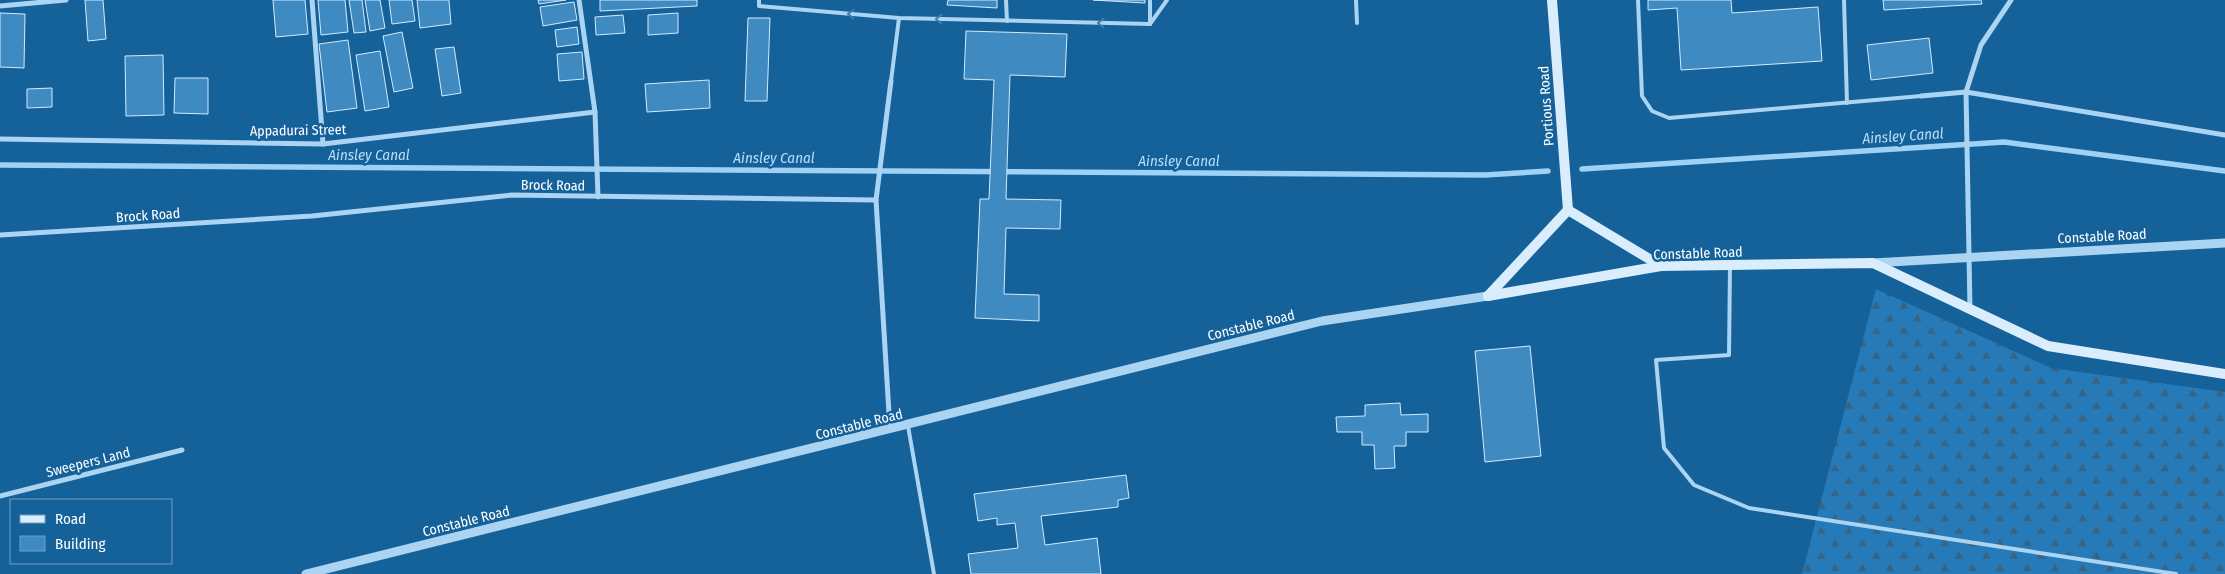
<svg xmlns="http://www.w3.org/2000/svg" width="2225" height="574" font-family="'Fira Sans Condensed',sans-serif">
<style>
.forest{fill:url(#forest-firs)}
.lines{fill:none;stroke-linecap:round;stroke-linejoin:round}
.stream{stroke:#9dd1f5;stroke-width:5.5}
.building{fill:#3e8ac1;stroke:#d2ebfd}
.service{stroke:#aad4f2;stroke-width:4}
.minor{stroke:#aad4f2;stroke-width:5}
.tertiary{stroke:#aad4f2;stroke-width:9}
.secondary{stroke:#d9edfc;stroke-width:10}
.oneway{stroke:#3a7eb0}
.labels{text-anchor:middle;stroke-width:5;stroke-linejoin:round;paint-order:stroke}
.street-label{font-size:14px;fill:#fff;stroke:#15619a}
.water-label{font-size:15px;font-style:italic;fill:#b7def9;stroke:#15619a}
</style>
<defs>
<pattern id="forest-firs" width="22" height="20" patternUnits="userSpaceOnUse" patternTransform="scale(1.25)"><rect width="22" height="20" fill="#257ab7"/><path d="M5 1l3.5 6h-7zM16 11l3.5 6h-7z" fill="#386382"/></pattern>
</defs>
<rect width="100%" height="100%" fill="#15619a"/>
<path class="forest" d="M1876,289L2051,368L2225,392V574H1802Z"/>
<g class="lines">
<g class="stream">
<path d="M0,165L1485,175L1548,171"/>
<path d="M1582,169L2004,142L2225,171"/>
</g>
</g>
<g class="building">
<path d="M85,0H103L106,39L88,41Z"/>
<path d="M273,0H305L308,34L276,37Z"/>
<path d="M318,0H345L348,32L321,35Z"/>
<path d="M349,0H362L366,32L354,33Z"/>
<path d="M365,0H380L385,28L370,31Z"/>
<path d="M389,0H412L415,21L392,24Z"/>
<path d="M417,0H449L451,24L420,28Z"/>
<path d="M538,0H566L539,4Z"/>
<path d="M600,0H697V6L600,11Z"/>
<path d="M948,0H997V8L947,5Z"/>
<path d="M1093,0H1145V3Z"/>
<path d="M1648,0H1731L1732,13L1818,7L1822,61L1681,70L1677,8L1648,10Z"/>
<path d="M1883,0H1981L1982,4L1884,10Z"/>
<path d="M574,2L577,20L543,26L540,7Z"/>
<path d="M0,13L25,14L24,68L0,67Z"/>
<path d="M678,13V33L648,35V15Z"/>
<path d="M623,15L625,33L596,35L595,17Z"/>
<path d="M748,18H770L767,101H745Z"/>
<path d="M577,27L579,44L557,47L555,30Z"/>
<path d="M966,31L1067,34L1065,77L1010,75L1006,199L1061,200L1060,229L1006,228L1004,294L1039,295V321L975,318L980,199H989L994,80L964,79Z"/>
<path d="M402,32L413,88L394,92L383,36Z"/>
<path d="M1929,38L1933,73L1871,80L1867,45Z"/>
<path d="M348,40L357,108L327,112L319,44Z"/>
<path d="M454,47L461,93L442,96L435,49Z"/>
<path d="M380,51L389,107L365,111L356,55Z"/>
<path d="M582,52L584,79L559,81L557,54Z"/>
<path d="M163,55L164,115L126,116L125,56Z"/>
<path d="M175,78H208V114L174,113Z"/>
<path d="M709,80L710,108L647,112L645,84Z"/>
<path d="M52,88V107L27,108V89Z"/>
<path d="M1530,346L1541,456L1485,462L1475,351Z"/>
<path d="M1400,403L1401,415L1428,414V432H1406V446H1394L1395,468L1375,469L1374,445H1362V432H1337L1336,417L1365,416V405Z"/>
<path d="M1126,475L1129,498L1118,500V507L1041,516L1045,545L1097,538L1101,574H971L968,554L1018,548L1015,523L997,525V518L978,521L974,494Z"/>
</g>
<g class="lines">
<g class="service">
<path d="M759,0V6L899,18L1150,24"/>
<path d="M1006,0L1007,21"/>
<path d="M1356,0L1357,23"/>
<path d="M1638,0L1642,96L1652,111L1669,118L1921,96"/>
<path d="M1844,0L1847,103"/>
<path d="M1150,24L1167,0"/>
<path d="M1150,24V0"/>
<path d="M891,81L899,18"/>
<path d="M1730,266L1729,355L1656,360L1664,448L1694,485L1749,508L2176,574"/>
<path d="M908,426L934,574"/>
</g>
<g class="minor">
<path d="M312,0L323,144"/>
<path d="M579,0L595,112L598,197"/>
<path d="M0,6L66,0"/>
<path d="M1921,96L1966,92L2225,135"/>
<path d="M0,139L323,144L595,112"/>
<path d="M876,200L891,81"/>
<path d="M0,235L312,216L512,195L876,200L890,430"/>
<path d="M1970,309L1966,92L1981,45L2011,0"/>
<path d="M0,496L182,450"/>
</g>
<g class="tertiary">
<path d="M1873,263L2225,243"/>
<path d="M306,574L1322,321L1488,296"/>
</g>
<g class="secondary">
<path d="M1568,210L1661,266"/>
<path d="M1488,296L1661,266L1873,263L2048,346L2225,374"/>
<path d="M1488,296L1568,210L1552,0"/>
</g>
</g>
<defs><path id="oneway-chevron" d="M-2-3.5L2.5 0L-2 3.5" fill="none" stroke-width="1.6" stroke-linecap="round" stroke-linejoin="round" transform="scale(1.25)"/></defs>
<g class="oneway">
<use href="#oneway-chevron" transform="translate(851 14) rotate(-175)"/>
<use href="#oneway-chevron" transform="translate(939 19) rotate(-179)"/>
<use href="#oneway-chevron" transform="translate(1101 23) rotate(-179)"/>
</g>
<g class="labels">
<g class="street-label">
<text transform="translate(1546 106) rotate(-94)" y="5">Portious Road</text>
<text transform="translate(298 130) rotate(-1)" y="5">Appadurai Street</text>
<text transform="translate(553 185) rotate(1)" y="5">Brock Road</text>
<text transform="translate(148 215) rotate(-4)" y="5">Brock Road</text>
<text transform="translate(2102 236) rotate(-3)" y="5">Constable Road</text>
<text transform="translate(1698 253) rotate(-2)" y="5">Constable Road</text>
<text transform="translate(1251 325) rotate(-14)" y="5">Constable Road</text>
<text transform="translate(859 424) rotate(-14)" y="5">Constable Road</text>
<text transform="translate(88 462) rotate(-14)" y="5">Sweepers Land</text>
<text transform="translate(466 521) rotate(-14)" y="5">Constable Road</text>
</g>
<g class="water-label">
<text transform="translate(1903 136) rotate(-4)" y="5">Ainsley Canal</text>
<text x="369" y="160">Ainsley Canal</text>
<text x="774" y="163">Ainsley Canal</text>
<text x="1179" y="166">Ainsley Canal</text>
</g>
</g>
<rect x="10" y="499" width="162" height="65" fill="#15619a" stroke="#73a0c2"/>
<rect x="20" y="515" width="25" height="8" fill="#d9edfc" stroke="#73a0c2"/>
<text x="55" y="524" font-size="15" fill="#ffffff">Road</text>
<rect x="20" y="536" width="25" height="15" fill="#3e8ac1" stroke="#73a0c2"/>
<text x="55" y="549" font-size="15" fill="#ffffff">Building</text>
</svg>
